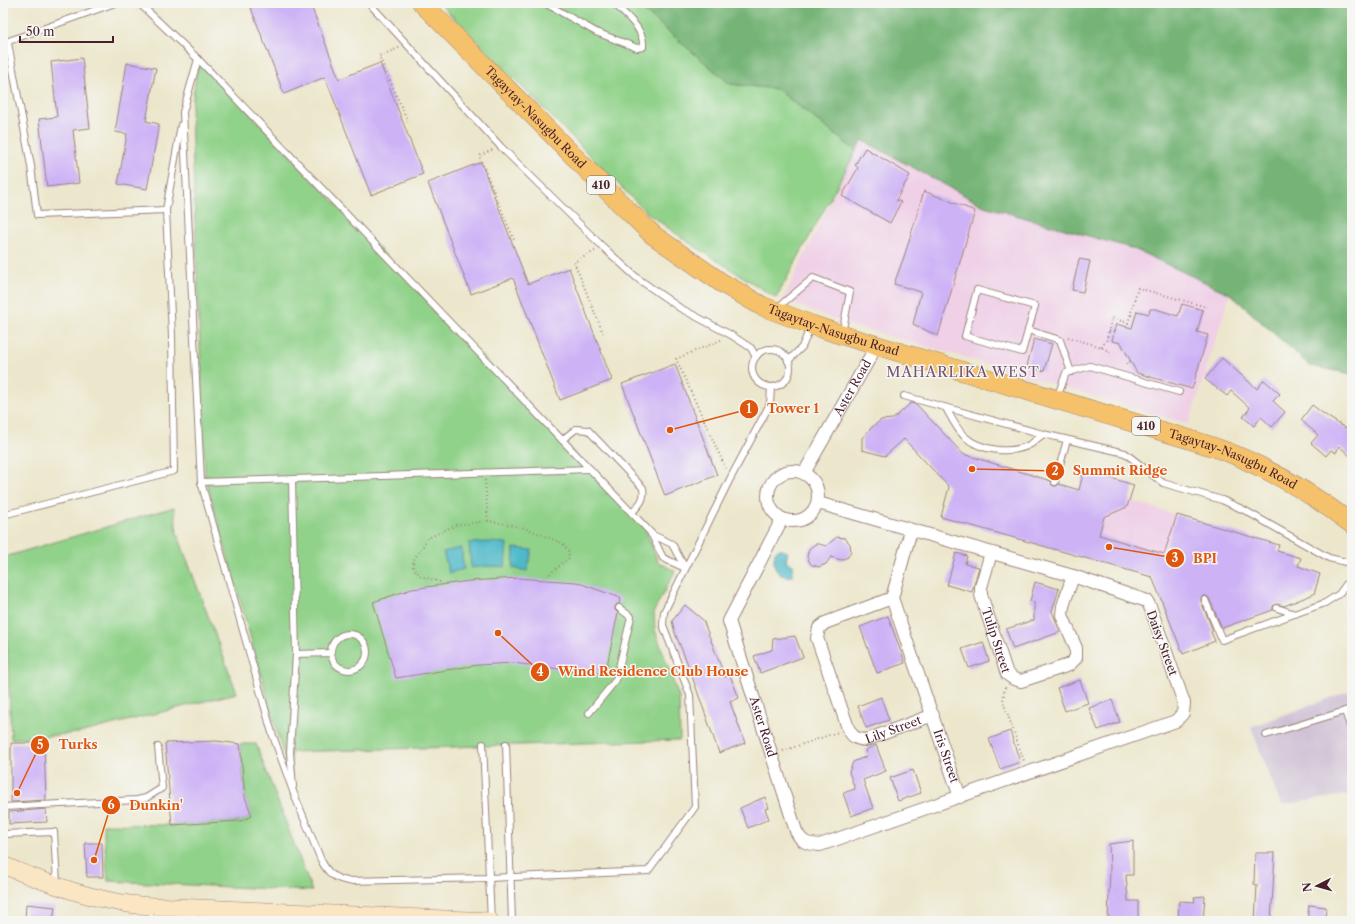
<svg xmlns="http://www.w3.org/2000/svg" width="1355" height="924" font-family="'Libre Caslon Text',serif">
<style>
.built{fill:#efd0e7}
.industrial{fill:#cdbed3}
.green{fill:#91d28a;stroke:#6e785a}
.forest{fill:#74b476;stroke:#5f6a50}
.water{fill:#4db9c9;stroke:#4c6c7a}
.building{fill:#cdb2f6}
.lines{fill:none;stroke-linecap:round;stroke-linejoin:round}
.service-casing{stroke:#9b837c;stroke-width:8}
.minor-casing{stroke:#9b837c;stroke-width:14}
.secondary-casing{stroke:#9b837c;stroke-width:18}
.primary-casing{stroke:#9b837c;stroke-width:20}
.path{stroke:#9b837c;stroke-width:2;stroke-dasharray:1 3;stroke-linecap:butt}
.service{stroke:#fff;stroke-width:6}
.minor{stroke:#fff;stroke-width:12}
.secondary{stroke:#fbe6c4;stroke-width:17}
.primary{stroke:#f5c16b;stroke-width:19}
.labels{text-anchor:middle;stroke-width:3;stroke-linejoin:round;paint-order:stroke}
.shield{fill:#f6f6f2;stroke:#7e6067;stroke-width:1}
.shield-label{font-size:11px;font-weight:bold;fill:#4a1f2b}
.street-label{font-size:12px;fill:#4a1f2b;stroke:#f6f6f2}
.quarter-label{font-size:14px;letter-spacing:1px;fill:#785272;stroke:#f6f6f2}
.leader{fill:none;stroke:#e0560e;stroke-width:1.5}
.callout-dot{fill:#e0560e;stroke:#f6f6f2;stroke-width:1.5}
.mark-label{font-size:12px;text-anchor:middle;font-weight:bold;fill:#fff}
.callout-label{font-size:13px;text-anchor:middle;font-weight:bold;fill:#e0560e;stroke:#f6f6f2;stroke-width:3;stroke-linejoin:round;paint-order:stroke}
</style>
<rect width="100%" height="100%" fill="#f6f6f2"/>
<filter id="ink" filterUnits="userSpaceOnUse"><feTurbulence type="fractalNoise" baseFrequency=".025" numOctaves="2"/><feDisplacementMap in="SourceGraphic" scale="8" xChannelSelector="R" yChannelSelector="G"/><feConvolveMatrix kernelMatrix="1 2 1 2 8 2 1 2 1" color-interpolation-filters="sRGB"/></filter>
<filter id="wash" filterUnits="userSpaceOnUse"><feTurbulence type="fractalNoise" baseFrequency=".012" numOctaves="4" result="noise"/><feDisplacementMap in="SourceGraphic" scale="16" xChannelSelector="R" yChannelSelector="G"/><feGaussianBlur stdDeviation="0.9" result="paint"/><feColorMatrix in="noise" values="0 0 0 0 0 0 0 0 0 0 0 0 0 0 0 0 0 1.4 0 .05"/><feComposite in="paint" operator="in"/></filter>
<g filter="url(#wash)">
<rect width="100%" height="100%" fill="#ece7cc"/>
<g class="built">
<path d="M861,139L984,206L1134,249L1230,294L1189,424L943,351L853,326L783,300Z"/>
<path d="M1129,500L1177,515L1164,554L1099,535L1104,517L1127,507Z"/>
</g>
<path class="industrial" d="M1352,690V794L1281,805L1251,727Z"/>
<g class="green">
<path d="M439,3H635L730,84L777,89L856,151L776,298L688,242L646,212Z"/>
<path d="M198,59L644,526L658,562L675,571L654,611L655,630L679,698L680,740L291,752L292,785L205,476L191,113Z"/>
<path d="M174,507L177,533L237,693L79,733L11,739L4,557Z"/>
<path d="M240,744H256L312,891L108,881L103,824L172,825L241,821L252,816L245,797Z"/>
</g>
<path class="forest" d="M635,3H1352V374L1310,366L1230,294L1134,249L984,206L862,140L856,151L777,89L730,84Z"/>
<g class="water">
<path d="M487,542L507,543L505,567L488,566L471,568L469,543Z"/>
<path d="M461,548L464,569L449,573L443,552Z"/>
<path d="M514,548L532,550L527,571L513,568Z"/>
<path d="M780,549L788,552L786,561L793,566L792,576C776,579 772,565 775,552Z"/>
</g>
<g id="blocks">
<g class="building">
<path d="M249,3H310L339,79L380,63L423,174L371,195L325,77L284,94Z"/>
<path d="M82,58L90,128L73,130L79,183L47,187L39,119L57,117L51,62Z"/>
<path d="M127,63L156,68L146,121L159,124L147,189L118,184L127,134L115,132Z"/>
<path d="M865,148L910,175L896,200L901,202L890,223L842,196L858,168L855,165Z"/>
<path d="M481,162L528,284L569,268L612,380L560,400L513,278L471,294L428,183Z"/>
<path d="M924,191L975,211L938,336L913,324L921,292L894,284L905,254Z"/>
<path d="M1079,259L1090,261L1083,292L1072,290Z"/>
<path d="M1182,304L1203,310L1197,332L1208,335L1192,389L1137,373L1121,343L1112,341L1116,324L1132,328L1137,311L1149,314L1150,309H1156L1178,316Z"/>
<path d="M1034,339L1052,344L1044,371L1027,366Z"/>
<path d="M1222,358L1257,389L1264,380L1280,394L1273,401L1285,412L1272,427L1261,417L1254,426L1243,417L1250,408L1231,391L1227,396L1205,379Z"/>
<path d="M675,364L717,475L665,496L622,384Z"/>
<path d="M911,403L916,404L963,454L1051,481L1052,485L1054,486H1056L1059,484L1079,490L1084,470L1134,485L1127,507L1104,517L1099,535L1164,554L1177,515L1279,545L1277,551L1301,558L1298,566L1320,574L1314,594L1284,606L1276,604L1273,606V610L1222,628L1209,598L1206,596H1203L1201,598V601L1213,631L1211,632L1215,641L1183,654L1152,577L941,517L949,487L904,439L885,456L862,450V438L871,428L881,420L893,419Z"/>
<path d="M1312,405L1328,417L1352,432V458L1339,446L1336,453L1331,450L1326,456L1311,443L1318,435L1301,420Z"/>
<path d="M837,537L845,538L850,544L851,551L848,557L841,560L831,557L826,564L819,567L812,565L810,563L807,556L809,549L815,544H819L826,546Z"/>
<path d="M956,553L967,556L965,564L979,567L972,592L947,585Z"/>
<path d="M517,578L576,582L621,598L619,604H617L615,607V610L618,613L605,675L513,663L478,665L396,678L373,602L412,589L469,581Z"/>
<path d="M1035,582L1059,589L1052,611L1060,632L1013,649L1006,629L1034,620V602L1030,601Z"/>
<path d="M685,605L703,620L725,677L730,675L739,698L730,702L745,743L719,753L687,662L675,633L672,621Z"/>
<path d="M888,616L905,663L877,673L860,627Z"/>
<path d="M795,636L803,657L760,673L754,656L772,650L773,639Z"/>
<path d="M983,642L989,661L969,668L962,649Z"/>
<path d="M1080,680L1088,703L1065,711L1057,688Z"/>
<path d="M881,697L889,720L866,728L858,706Z"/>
<path d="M1112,700L1120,722L1098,730L1089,708Z"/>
<path d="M1010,731L1020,762L1000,769L989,739Z"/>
<path d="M216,741L240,744L245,797L252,816L241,821L172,825L165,743Z"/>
<path d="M11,743H44L46,800L11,802Z"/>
<path d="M876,745L886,771L863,780L873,808L851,816L843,793L855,789L849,772L853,762L867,756L865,750Z"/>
<path d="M913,770L921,793L898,801L890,778Z"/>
<path d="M765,797L769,808L765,809L769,819L748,828L740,808Z"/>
<path d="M46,809L47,822L9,824V812Z"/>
<path d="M1133,841V875H1126L1128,901H1138V919H1108L1110,867L1109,844Z"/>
<path d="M85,843H102L103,877H87Z"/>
<path d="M1255,853H1275L1271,921H1255L1257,885L1254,884Z"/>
<path d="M1205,896L1203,921H1178L1179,901L1195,902L1194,897Z"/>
<path d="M26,904L55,907L53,921H25Z"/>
<path d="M1309,905L1326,907L1325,921H1307Z"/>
</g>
</g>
</g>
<g filter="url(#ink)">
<use href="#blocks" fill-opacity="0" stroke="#9b837c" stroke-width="1"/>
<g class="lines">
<g class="service-casing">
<g id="service">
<path d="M139,3L198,59L651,533L663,558L685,568"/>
<path d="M369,3L501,147L603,247L637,278L680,308L731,335L751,348L756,357"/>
<path d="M545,3L596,32L637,48L643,47C645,29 625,15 614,3"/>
<path d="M3,43L115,3"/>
<path d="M8,43L31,166L37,215L166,210"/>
<path d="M198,59L183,112L201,482L272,733L294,794L321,860C327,872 334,879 348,881L489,878L648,871L695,807L690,695L663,625L664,612L730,479L770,404L771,387"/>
<path d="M977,290L1035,306L1022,352L965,336Z"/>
<path d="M777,308L813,278L850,292L842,334"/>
<path d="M1028,330L1060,340L1071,372"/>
<circle cx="771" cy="368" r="19"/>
<path d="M788,361L802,347L811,326"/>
<path d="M904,396L1043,434L1125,453L1163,483L1222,500L1244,510L1329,558L1350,563V579L1339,594L1325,603L1222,640L1205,600"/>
<path d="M1057,398L1066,373L1090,366L1179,392"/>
<path d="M946,408C951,417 956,428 964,436C980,451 1012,455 1031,444C1035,441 1039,437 1043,434"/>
<path d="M562,440L576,429L588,430L643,488C645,501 639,504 632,513"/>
<path d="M292,480L296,654L290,752L293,786"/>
<path d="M201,482L590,469"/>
<path d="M1055,482L1067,440"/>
<path d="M3,515L174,471L172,336L166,210L181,125"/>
<path d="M651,534L672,544L685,568"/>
<path d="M1277,608L1295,614"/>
<circle cx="349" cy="652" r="18"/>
<path d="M296,654L331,653"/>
<path d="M1352,708L1345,711L1352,732"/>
<path d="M589,713L616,680L631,617L619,608"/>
<path d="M1266,735L1345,711"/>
<path d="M483,744L491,921"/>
<path d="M506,744L512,921"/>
<path d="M3,807L137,800L146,798L162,788L158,747"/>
<path d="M3,834L54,832L57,883"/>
</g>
</g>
<g class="minor-casing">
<g id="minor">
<circle cx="793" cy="496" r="25"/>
<path id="s1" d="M804,473L877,345"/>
<path id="s2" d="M782,519L729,621L796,831C802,843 807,844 820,845L1176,721L1183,713L1184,703L1151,609L1147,601L1073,576L818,503"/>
<path id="s3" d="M991,553L981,587V595L1007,674L1014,679L1021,681L1069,665L1076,658V648L1062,615L1063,606L1073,576"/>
<path id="s4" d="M892,598L825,623L819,628L817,638L848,728C852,737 856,739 866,740L933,715"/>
<path id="s5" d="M892,598L960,797"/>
<path d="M892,598L911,530"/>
</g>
</g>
<g class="secondary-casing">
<path id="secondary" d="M3,865C43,882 86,898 129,904C144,906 160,906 175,907L490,921"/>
</g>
<g class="primary-casing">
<g id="primary">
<path id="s6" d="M422,3L617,200L653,235L722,283L762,306L812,325L842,335L1188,439C1208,445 1228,451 1246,460C1284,477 1319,499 1352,524"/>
</g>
</g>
<g class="path">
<path d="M399,48L379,56L409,124"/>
<path d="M492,150L479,156L515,242"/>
<path d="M595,251L574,262L603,333"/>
<path d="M1131,315L1135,316"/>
<path d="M1109,331L1114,332"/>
<path d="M1068,337L1101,347L1112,353"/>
<path d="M721,340L676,359L726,469"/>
<path d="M1101,347L1106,341L1112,318L1128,323L1138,288L1207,307"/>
<path d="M1126,364L1131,361"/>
<path d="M485,480L488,521"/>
<path d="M440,582L421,576L413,568V561L428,538L456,525L488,521L525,528L562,543L569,552V558L547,576"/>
<path d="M1005,687L1003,701L1024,761"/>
<path d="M783,751L838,732"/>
</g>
<use href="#service" class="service"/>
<use href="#minor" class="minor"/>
<use href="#secondary" class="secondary"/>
<use href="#primary" class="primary"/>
</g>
</g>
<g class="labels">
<g class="shield">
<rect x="587" y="176" width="28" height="18" rx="3"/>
<rect x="1132" y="417" width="28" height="18" rx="3"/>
</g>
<g class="shield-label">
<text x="601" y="189">410</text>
<text x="1146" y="430">410</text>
</g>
<g class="street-label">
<text dy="4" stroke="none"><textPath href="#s6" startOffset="161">Tagaytay-Nasugbu Road</textPath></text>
<text dy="4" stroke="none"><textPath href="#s6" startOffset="533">Tagaytay-Nasugbu Road</textPath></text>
<text dy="4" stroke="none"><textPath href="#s1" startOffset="98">Aster Road</textPath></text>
<text dy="4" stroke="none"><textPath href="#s6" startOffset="953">Tagaytay-Nasugbu Road</textPath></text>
<text dy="4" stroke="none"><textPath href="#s3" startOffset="91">Tulip Street</textPath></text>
<text transform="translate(1162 643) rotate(70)" y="4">Daisy Street</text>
<text dy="4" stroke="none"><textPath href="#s2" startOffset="226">Aster Road</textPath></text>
<text dy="4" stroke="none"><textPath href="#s4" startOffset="237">Lily Street</textPath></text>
<text dy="4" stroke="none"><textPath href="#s5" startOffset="167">Iris Street</textPath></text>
</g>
<g class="quarter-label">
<text x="963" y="377">MAHARLIKA WEST</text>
</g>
</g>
<path class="leader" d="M670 430L749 409M972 469L1055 471M1109 547L1175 558M498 633L540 672M17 793L40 745M94 860L111 805"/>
<g class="callout-dot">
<circle cx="670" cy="430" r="4"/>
<circle cx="972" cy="469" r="4"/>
<circle cx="1109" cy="547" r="4"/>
<circle cx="498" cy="633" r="4"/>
<circle cx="17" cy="793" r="4"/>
<circle cx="94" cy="860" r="4"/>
<circle cx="749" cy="409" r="10"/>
<circle cx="1055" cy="471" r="10"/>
<circle cx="1175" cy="558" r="10"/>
<circle cx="540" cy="672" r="10"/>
<circle cx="40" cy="745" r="10"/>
<circle cx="111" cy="805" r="10"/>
</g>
<g class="mark-label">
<text x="749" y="413">1</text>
<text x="1055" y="475">2</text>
<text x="1175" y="562">3</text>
<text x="540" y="676">4</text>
<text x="40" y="749">5</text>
<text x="111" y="809">6</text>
</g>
<g class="callout-label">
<text x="793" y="413">Tower 1</text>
<text x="1120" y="475">Summit Ridge</text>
<text x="1205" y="563">BPI</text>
<text x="653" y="676">Wind Residence Club House</text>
<text x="78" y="749">Turks</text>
<text x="156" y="810">Dunkin'</text>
</g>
<rect width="1355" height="924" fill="none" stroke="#f6f6f2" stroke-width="16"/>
<g transform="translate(1317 886) rotate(264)" stroke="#f6f6f2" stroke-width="3" paint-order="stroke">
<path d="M0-3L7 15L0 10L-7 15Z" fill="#4a1f2b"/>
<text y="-6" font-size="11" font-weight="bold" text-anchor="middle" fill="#4a1f2b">N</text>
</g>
<path d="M20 36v6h93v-6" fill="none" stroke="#4a1f2b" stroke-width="2"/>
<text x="26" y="36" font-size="12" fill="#4a1f2b" stroke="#f6f6f2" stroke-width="3" paint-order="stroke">50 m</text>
</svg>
